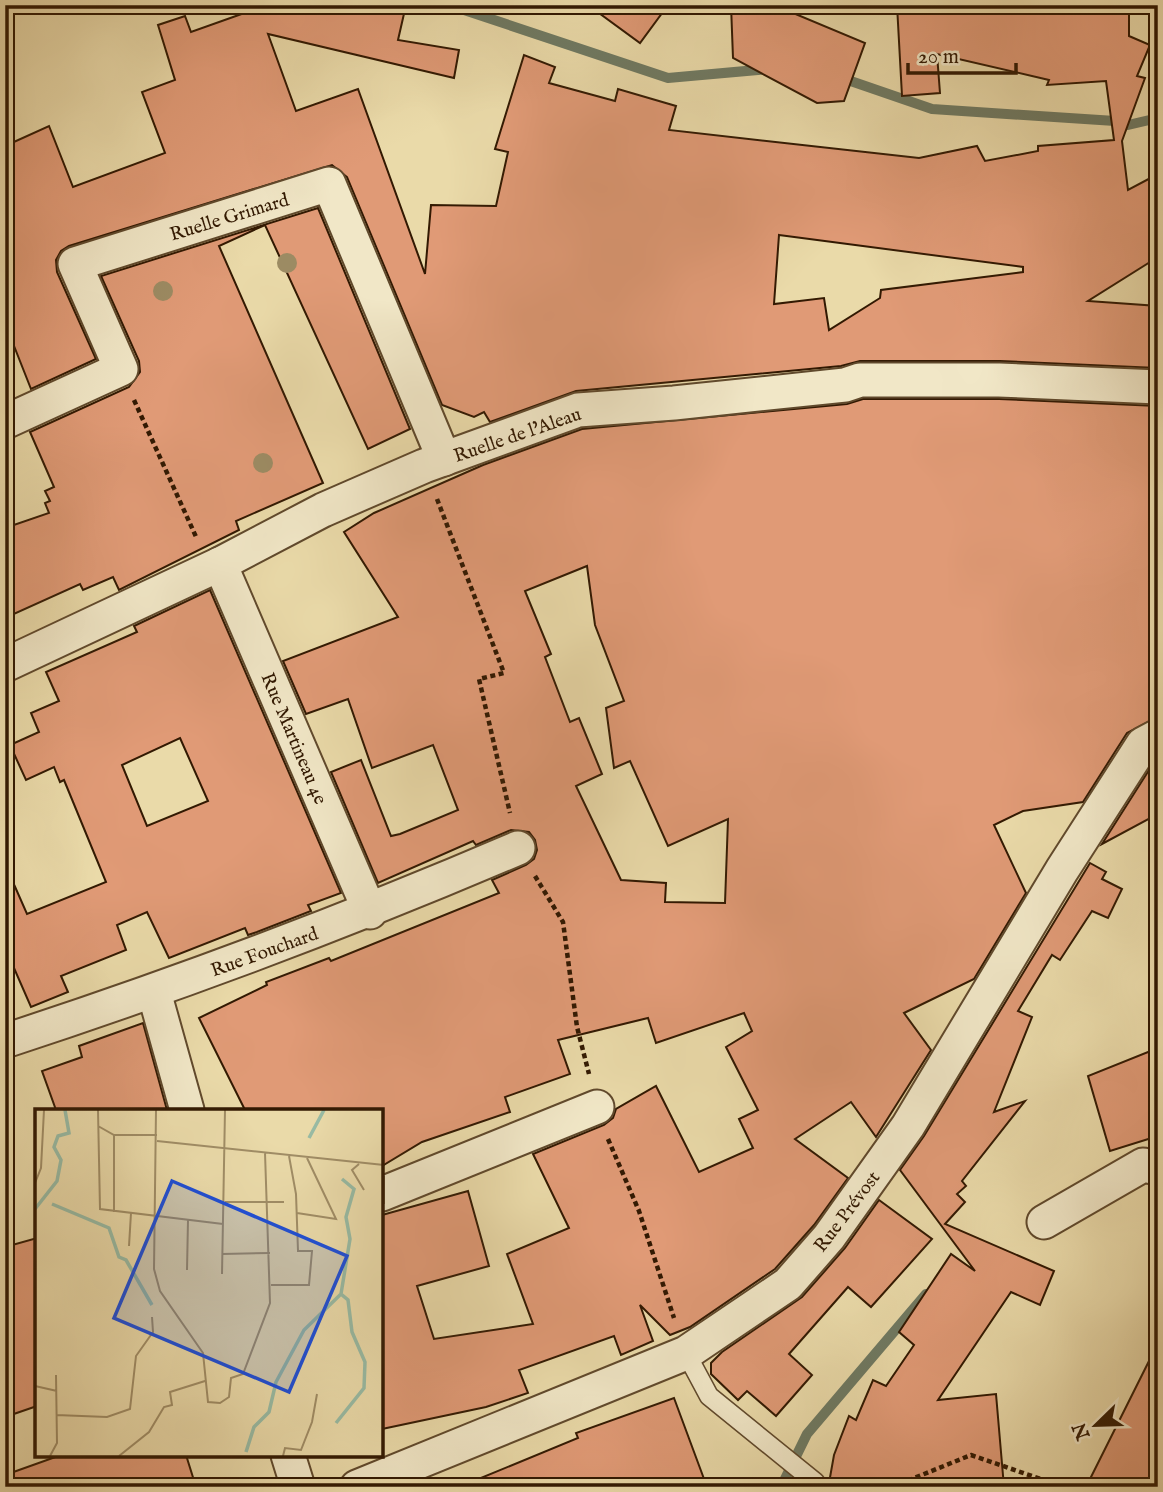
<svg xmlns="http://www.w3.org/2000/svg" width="1163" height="1492" font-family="'IM FELL English',serif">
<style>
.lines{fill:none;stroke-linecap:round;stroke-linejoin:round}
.stream{stroke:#6f7a63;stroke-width:10}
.building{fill:#e09a76;stroke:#321902;stroke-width:2;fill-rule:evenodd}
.service-casing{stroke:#60492c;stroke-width:21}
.minor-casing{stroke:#60492c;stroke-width:37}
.path{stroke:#321902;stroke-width:4.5;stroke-dasharray:5 3.5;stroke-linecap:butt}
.service{stroke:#f1e7c7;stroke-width:18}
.minor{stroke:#f1e7c7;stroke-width:33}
.tree{fill:#9c8b63}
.labels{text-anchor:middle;stroke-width:5;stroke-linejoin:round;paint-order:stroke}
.street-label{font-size:19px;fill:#321902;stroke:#f1e7c7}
.inset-river{fill:none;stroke:#98bba4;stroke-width:3.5}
.inset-road{fill:none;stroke:#a08d66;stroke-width:2}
.view{fill:#1d4ed8;fill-opacity:0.15;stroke:#1d4ed8;stroke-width:3.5}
.inset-edge{fill:none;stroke:#321902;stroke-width:3.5}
</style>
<rect width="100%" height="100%" fill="#eadaa9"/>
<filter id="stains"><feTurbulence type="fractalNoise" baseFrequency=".00286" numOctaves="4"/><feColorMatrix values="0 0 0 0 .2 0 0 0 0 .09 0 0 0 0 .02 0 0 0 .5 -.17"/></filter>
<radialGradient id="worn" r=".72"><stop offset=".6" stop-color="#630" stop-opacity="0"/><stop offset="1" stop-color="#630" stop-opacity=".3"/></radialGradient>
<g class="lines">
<g class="stream">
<path d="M449,5L668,78L768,69"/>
<path d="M839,77L932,109L1115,121L1128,125L1158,118"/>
<path d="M781,1487L807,1434L926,1294"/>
</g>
</g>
<g class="building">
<path d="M267,5H406L398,40L459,50L454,78L268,34L296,111L358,89L425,274L431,205L496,206L508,152L495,149L524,55L555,67L549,83L615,101L618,89L676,106L669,130L919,158L977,146L985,161L1038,151V146L1114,140L1106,81L1047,85L1049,80L937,54L940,93L902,96L897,5H1129V36L1150,45L1137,76L1145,78L1122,141L1128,190L1158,174V257L1088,301L1158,306V368L1000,361H860L841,366L576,391L490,422L484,412L474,417L442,405L347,177L332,165L69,246L61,251L56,260L57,272L96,359L31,389L14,346L5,349V146L49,126L73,187L165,153L142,92L175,80L158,25L185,16L191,32ZM779,235L1023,267V272L881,290L880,298L829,330L824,298L774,304Z"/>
<path d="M588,5H668L640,43Z"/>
<path d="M731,5H774L865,43L844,101L817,103L733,58Z"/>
<path d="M318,208L410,429L368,449L265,225L219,246L323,483L236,521L239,530L119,590L113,577L83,590L80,584L5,618V528L49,513L45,503L50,501L45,491L54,487L30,432L129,387L140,372L139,361L101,276Z"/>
<path d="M863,399H999L1158,406V717L1127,733L1083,802L1023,811L994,825L1026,893L974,979L904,1013L931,1050L876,1137L851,1102L795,1139L848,1178L814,1225L775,1269L690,1327L670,1335L640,1305L653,1341L621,1355L614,1336L519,1370L528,1393L486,1407L382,1429V1215L468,1191L489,1266L417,1286L434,1339L533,1324L507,1254L569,1228L533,1154L604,1125L613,1118L616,1109L656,1086L699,1172L753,1148L739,1119L758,1110L726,1047L752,1031L744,1013L656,1043L648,1018L558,1040L570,1074L505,1097L510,1112L422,1142L382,1166V1110H245L199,1018L267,985L266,982L329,958L331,961L499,893L492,880L526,865L534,859L537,850L535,840L529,832L511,830L476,845L473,841L378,883L331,772L361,760L391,836L400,834L458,810L433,745L372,768L348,699L306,714L283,661L398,617L344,532L374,513L483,465L582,429L847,404ZM587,566L595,625L624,701L606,708L614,768L630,761L668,846L728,819L725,903L665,902L666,883L621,880L576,786L602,774L579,718L570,722L545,657L551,654L525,591Z"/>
<path d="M210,590L341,893L308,905L311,911L257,932L248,935L245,928L169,958L147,912L117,925L126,950L61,976L68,992L31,1007L14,968L5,971V864L27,914L106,882L64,780L60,782L54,767L26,780L10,745L39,732L31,713L59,701L46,672L137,632L134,626ZM180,738L208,801L147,826L122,765Z"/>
<path d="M1158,758V814L1102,844L1156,759Z"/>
<path d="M1090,863L1106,872L1102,879L1122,889L1108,918L1092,911L1060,960L1052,955L1018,1011L1032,1017L994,1112L1025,1101L962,1181L966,1186L957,1194L965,1202L945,1224L1054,1271L1040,1305L1011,1292L938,1400L996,1394L1004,1487H849L829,1483L834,1455L849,1416L856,1420L873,1380L886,1386L914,1345L899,1332L951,1254L975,1271L900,1170L924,1136Z"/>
<path d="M143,1023L167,1110H56L42,1071L82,1057L79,1046Z"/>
<path d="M1158,1048V1136L1110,1151L1088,1076Z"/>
<path d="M879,1200L932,1239L871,1307L848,1287L789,1354L812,1375L776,1416L747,1391L738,1400L711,1374V1363L722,1352L802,1297L845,1248Z"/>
<path d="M37,1238V1406L5,1417V1247Z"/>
<path d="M1158,1343V1487H1086Z"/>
<path d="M674,1398L707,1487H459L578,1438L576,1433Z"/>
<path d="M61,1455H186L196,1487H5V1475Z"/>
</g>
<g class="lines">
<g class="service-casing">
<path id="service" d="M686,1353L709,1396L815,1482L814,1487"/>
</g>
<g class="minor-casing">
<g id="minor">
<path d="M5,422L121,369L75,264L329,184L444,459"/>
<path d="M220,564L370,912"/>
<path d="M5,665L220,564L323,510L424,466L578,410L674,403L845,385L860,380H999L1158,387"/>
<path d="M154,992L187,1110"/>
<path d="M5,1041C179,984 350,920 518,848"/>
<path d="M382,1194L597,1107"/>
<path d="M1044,1222L1143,1165L1158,1168"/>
<path d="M288,1455L298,1487"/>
<path d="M357,1487L686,1353L788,1284L829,1237L908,1126L1062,870L1143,744L1158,736"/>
</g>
</g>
<g class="path">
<path d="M134,400L197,539"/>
<path d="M437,499L504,673L479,679L510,813"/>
<path d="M535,876L563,922L577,1027L589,1074"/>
<path d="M608,1139L639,1211L674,1318"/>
<path d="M892,1487L971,1455L1064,1487"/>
</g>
<use href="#service" class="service"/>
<use href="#minor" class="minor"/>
</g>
<g class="tree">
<circle cx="287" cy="263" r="10"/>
<circle cx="163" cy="291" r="10"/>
<circle cx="263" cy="463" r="10"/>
</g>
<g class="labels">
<g class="street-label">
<text transform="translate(229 216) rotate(-17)" y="7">Ruelle Grimard</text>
<text transform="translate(517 434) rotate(-19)" y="7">Ruelle de l'Aleau</text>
<text transform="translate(295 738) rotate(67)" y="7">Rue Martineau 4e</text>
<text transform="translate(264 951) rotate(-20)" y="7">Rue Fouchard</text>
<text transform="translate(846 1211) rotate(-53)" y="7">Rue Prévost</text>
</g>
</g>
<g transform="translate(35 1109)">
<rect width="348" height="348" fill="#eadaa9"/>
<path class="inset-river" d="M274,29L289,1M17,95L74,119L84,148L91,151L117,196M0,100L22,72L26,51L19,38L23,27L34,24L30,1M301,314L329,279L330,253L317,223L313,191L306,185L315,130L311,108L319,80L307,70M211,343L219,318L234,303L241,273L269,221L306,185"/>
<path class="inset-road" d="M63,1L65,100L188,115M121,1L119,160L125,182L168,244L173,293L185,294L194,288L196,269L208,265L235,194L230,44M63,17L79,26H122M79,26V103M122,32L349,56M324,55L317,61L329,81M349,67V95M0,74L6,59L9,1M190,93H249M262,104L301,110L272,49M94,137L96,104M187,145L235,144M152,161L153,111M187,165L190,1M236,176H274L277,142H263L261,85L254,47M0,277L22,282M21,306L72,308L95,300L101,247L118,223L117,208M15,347L22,334L21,266M84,347L114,323L129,298L137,296L135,283L170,272M248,347L250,339L266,341L277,313L282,285"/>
<path class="view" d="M137,72L312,147L254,283L79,209Z"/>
<rect width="348" height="348" class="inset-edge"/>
</g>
<rect width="1163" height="1492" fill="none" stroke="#eadaa9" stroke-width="28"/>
<rect x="7" y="7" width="1149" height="1478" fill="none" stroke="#321902" stroke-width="3.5"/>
<rect x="14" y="14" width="1135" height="1464" fill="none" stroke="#321902" stroke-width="2"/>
<g transform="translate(1096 1425) rotate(247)" stroke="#f1e7c7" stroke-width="5" paint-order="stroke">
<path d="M0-5L12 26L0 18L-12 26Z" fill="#321902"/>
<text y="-10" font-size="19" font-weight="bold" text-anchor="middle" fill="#321902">N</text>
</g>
<path d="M908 63v10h108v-10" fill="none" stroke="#321902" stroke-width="3.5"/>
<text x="918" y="63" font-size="21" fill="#321902" stroke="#f1e7c7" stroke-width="5" paint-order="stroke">20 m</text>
<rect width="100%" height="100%" filter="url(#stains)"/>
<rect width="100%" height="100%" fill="url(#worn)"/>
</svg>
